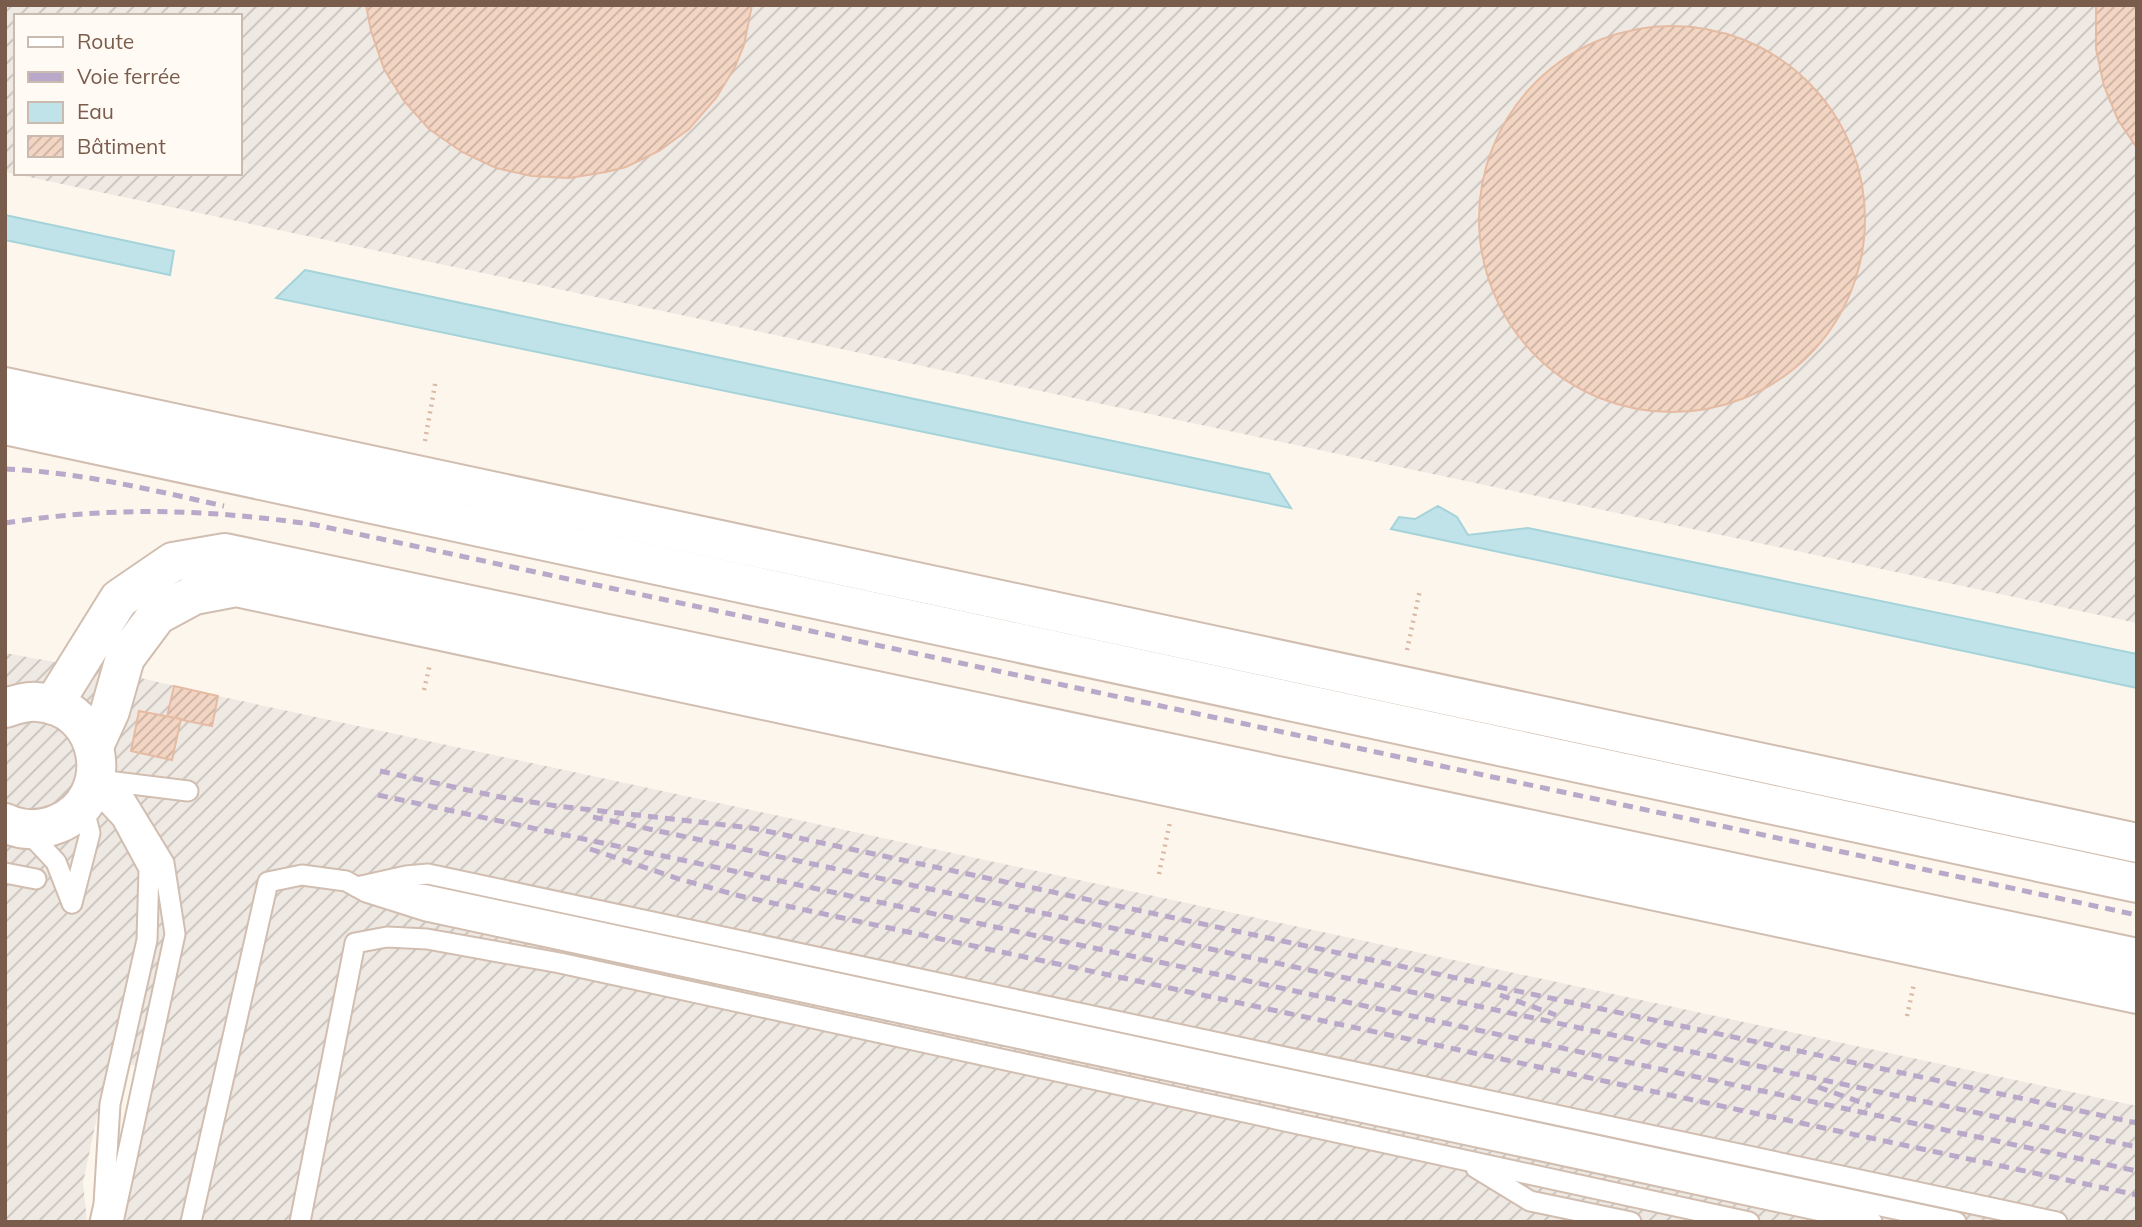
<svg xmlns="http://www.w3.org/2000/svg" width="2142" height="1227" font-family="Mulish,sans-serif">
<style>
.industrial{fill:url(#industrial-furrows);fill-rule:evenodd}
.water{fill:#bfe3e8;stroke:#a5d3da;stroke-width:2}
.building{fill:url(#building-hatch);stroke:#e6bba3;stroke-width:2}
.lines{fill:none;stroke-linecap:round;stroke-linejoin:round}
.lane-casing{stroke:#d1beb0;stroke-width:23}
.street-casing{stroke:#d1beb0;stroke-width:42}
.path{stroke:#d9b8a5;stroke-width:4.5;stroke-dasharray:2 5;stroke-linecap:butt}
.lane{stroke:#fff;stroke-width:19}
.street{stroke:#fff;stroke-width:38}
.rail{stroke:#b9a8c9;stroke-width:5;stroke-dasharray:10 7;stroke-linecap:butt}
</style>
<defs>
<pattern id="industrial-furrows" width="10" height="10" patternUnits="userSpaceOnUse" patternTransform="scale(1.75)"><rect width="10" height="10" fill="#efe9e4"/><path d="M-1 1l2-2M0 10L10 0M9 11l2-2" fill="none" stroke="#c7c0bb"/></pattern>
<pattern id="building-hatch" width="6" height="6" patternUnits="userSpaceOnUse" patternTransform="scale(1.75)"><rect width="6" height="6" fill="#f3d5c3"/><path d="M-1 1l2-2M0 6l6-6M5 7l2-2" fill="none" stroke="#cab0a1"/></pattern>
</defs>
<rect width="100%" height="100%" fill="#fdf6ec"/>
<g class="industrial">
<path d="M5,5H2137V623L5,172ZM16,16H240V173H16Z"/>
<path d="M5,653L132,676L218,696L2137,1106V1222H123L184,934L152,1069L109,1060L83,1183L87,1222H5Z"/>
</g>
<g class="water">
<path d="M5,215L174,251L170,275L5,240Z"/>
<path d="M305,270L1269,474L1291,508L276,298Z"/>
<path d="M1438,506L1457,517L1468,535L1528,528L2137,654V688L1391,529L1399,517L1415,519Z"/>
</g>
<g class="building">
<path d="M366,5H752L744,45L735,67L716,98L689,129L659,151L626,167L606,172L569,178L532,176L496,168L462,152L429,129L404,101L384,69L371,31Z"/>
<path d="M2096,5H2137V148L2118,120L2104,86L2096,49Z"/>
<circle cx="1672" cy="219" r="193"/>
<path d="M174,686L218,696L212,726L167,717Z"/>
<path d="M139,711L181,719L172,760L131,751Z"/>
</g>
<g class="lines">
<g class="lane-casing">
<g id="lane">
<path d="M96,779L125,799L164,863L175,934L113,1222"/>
<path d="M99,780L188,791"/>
<path d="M93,788L122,819L149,869L147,940L110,1104L104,1204L100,1222"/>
<path d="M26,830L56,862L72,903"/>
<path d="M5,873L36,879"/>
<path d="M357,887L406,876L428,874L2057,1222"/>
<path d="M392,891L427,895L1956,1222"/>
<path d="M72,903L90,833L83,806"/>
<path d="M1476,1168L1530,1201L1631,1222"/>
<path d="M191,1222L268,882L302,875L346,881L366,892L426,911L1872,1222"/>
<path d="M300,1222L355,943L387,937L427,939L560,963L1749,1222"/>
</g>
</g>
<g class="street-casing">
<g id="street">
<path d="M5,387L2137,843"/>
<path d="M5,425L2137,883"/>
<path d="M53,705L119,599L173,562L225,553L2137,958"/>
<path d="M5,708C15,705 26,701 37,702C104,705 119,799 57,824C40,831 22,831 5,823"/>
<path d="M94,746L110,711L125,658L157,615L194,595L236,587L2137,994"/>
</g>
</g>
<g class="path">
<path d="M425,441L436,379"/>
<path d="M1407,650L1420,590"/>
<path d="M424,690L430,664"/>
<path d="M1159,874L1170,822"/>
<path d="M1907,1016L1914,984"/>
</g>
<use href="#lane" class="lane"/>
<use href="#street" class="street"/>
<g class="rail">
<path d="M5,469C79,472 152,490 224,506"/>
<path d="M5,523C113,506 208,509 316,525L2137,915"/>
<path d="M380,771L500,797L557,806L752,828L2137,1123"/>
<path d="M378,795L2137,1171"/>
<path d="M593,817L2137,1147"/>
<path d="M590,849L679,879L740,896L2137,1195"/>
<path d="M1500,995L1556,1015"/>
<path d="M1818,1087L1871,1106"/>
</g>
</g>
<rect width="2142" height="1227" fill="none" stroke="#7a5c4d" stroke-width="14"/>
<rect x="14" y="14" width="228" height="161" fill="#fffaf3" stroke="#cabbb1" stroke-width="2"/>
<rect x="28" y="37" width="35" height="10" fill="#ffffff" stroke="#cabbb1" stroke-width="2"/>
<text x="77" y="49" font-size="21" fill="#7a5c4d">Route</text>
<rect x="28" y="72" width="35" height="10" fill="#b9a8c9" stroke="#cabbb1" stroke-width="2"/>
<text x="77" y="84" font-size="21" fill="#7a5c4d">Voie ferrée</text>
<rect x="28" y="102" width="35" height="21" fill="#bfe3e8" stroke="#cabbb1" stroke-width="2"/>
<text x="77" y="119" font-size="21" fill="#7a5c4d">Eau</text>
<rect x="28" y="136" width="35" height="21" fill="url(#building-hatch)" stroke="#cabbb1" stroke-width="2"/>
<text x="77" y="154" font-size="21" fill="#7a5c4d">Bâtiment</text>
</svg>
